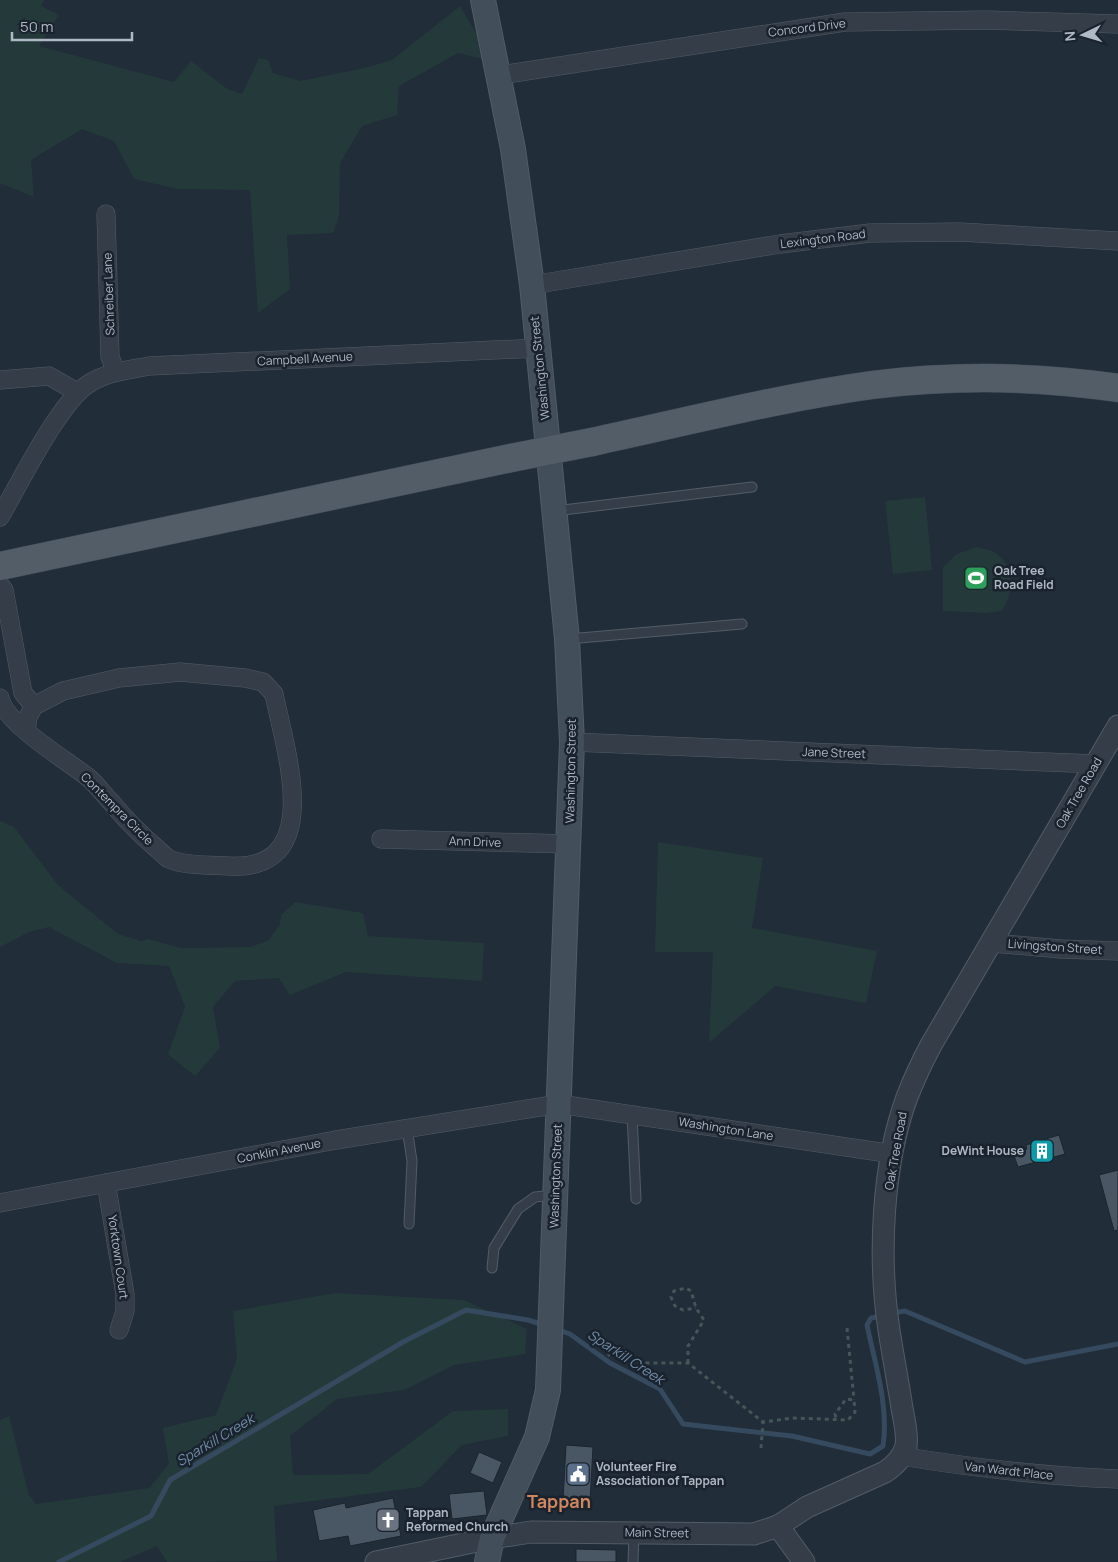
<svg xmlns="http://www.w3.org/2000/svg" width="1118" height="1562" font-family="Manrope,sans-serif">
<style>
.green{fill:#243a3a}
.lines{fill:none;stroke-linecap:round;stroke-linejoin:round}
.stream{stroke:#354a5f;stroke-width:5}
.building{fill:#495764;stroke:#1c252f}
.service-casing{stroke:#525c66;stroke-width:11}
.minor-casing{stroke:#525c66;stroke-width:19}
.tertiary-casing{stroke:#525c66;stroke-width:23}
.secondary-casing{stroke:#525c66;stroke-width:26}
.primary-casing{stroke:#414a55;stroke-width:29}
.path{stroke:#435758;stroke-width:3;stroke-dasharray:4 4;stroke-linecap:butt}
.service{stroke:#353e48;stroke-width:9}
.minor{stroke:#353e48;stroke-width:18}
.tertiary{stroke:#353e48;stroke-width:21}
.secondary{stroke:#434e5b;stroke-width:24}
.primary{stroke:#535d68;stroke-width:28}
.primary-bridge-casing{stroke:#414a55;stroke-width:29;stroke-linecap:butt}
.primary-bridge{stroke:#535d68;stroke-width:28}
.labels{text-anchor:middle;stroke-width:5;stroke-linejoin:round;paint-order:stroke}
.street-label{font-size:12px;fill:#afb9c5;stroke:#1a232d}
.poi-label{font-size:12px;font-weight:bold;fill:#afb9c5;stroke:#1a232d;text-anchor:start}
.water-label{font-size:14px;font-style:italic;fill:#708ca8;stroke:#1a232d}
.district-label{font-size:18px;font-weight:bold;fill:#d0875f;stroke:#1a232d}
</style>
<rect width="100%" height="100%" fill="#212d38"/>
<g class="green">
<path d="M0,0H44L41,6L59,15L39,46L174,82L191,61L226,88L242,94L259,58L268,60L273,73L300,81L364,68L392,60L460,6L476,33L483,59L458,53L399,86L397,115L362,126L340,163L339,216L333,233L287,235L290,289L258,313L250,190L178,189L134,179L114,141L82,129L31,160L34,197L0,183Z"/>
<path d="M925,497L932,570L893,574L885,501Z"/>
<path d="M976,547C982,549 991,549 996,553C1015,567 1014,594 1002,611L986,613L943,611V567L957,554Z"/>
<path d="M0,821L14,827L58,885L118,934L141,941L148,939L181,948L251,947L269,940L280,924L281,915L295,902L363,913L368,936L484,943L482,981L346,972L290,995L279,978L235,981L213,1007L220,1048L195,1076L168,1054L185,1007L169,966L117,963L49,927L29,932L0,947Z"/>
<path d="M658,842L763,858L752,928L877,951L866,1003L775,986L709,1043L713,952H655Z"/>
<path d="M335,1293L464,1300L527,1329L525,1354L454,1365L404,1390L337,1399L290,1436L293,1475L368,1474L453,1411L508,1409V1436L462,1445L421,1487L274,1506L277,1561L167,1562L157,1546L120,1562H0V1420L9,1416L29,1495L36,1504L149,1488L169,1464L163,1428L216,1415L237,1359L233,1311Z"/>
</g>
<g class="lines">
<g class="stream">
<path d="M893,1313L905,1311L1025,1362L1118,1344"/>
<path d="M556,1329L570,1334L610,1363L660,1389L683,1424L792,1436L870,1454L883,1446C889,1406 875,1364 867,1325L871,1318L882,1316"/>
<path d="M59,1562L151,1516L170,1480L403,1342L466,1310L528,1320L544,1325"/>
</g>
</g>
<g class="building">
<path d="M1059,1135L1065,1154L1018,1167L1013,1153L1027,1149L1026,1145Z"/>
<path d="M1118,1170V1230L1114,1231L1099,1175Z"/>
<path d="M566,1445L593,1447L590,1502L563,1500Z"/>
<path d="M479,1452L502,1462L493,1483L470,1473Z"/>
<path d="M484,1491L487,1515L452,1519L449,1494Z"/>
<path d="M393,1498L401,1536L350,1546L348,1536L319,1541L313,1510L345,1503L346,1508Z"/>
<path d="M576,1549L616,1550V1562H576Z"/>
</g>
<g class="lines">
<g class="service-casing">
<g id="service">
<path d="M555,511L752,487"/>
<path d="M568,639L742,624"/>
<path d="M632,1114L636,1199"/>
<path d="M407,1128L412,1161L409,1224"/>
<path d="M492,1268L494,1248L518,1209L535,1197L554,1195"/>
<path d="M633,1562L634,1533"/>
</g>
</g>
<g class="minor-casing">
<g id="minor">
<path d="M500,75L845,22L987,20L1118,24"/>
<path d="M106,214L110,357L116,372"/>
<path d="M532,285L780,244L870,233L960,232L1118,241"/>
<path d="M0,380L49,376L77,392"/>
<path d="M0,517C19,485 60,400 90,383C107,372 129,370 149,366L538,348"/>
<path d="M0,585L4,590L23,693L34,706"/>
<path d="M0,698C5,724 68,761 89,778C97,785 104,795 112,803C125,819 139,833 154,846C159,850 164,856 169,859C184,866 212,865 229,866C327,872 285,750 274,694L263,682L245,678L180,672L119,678L63,691L34,706L28,717L26,731"/>
<path d="M572,742L1096,764"/>
<path d="M381,839L569,844"/>
<path d="M992,943L1061,949L1118,951"/>
<path d="M106,1183L125,1294V1311L119,1330"/>
<path d="M0,1203L336,1140L559,1104L893,1154"/>
<path d="M901,1456C973,1468 1045,1476 1118,1479"/>
</g>
</g>
<g class="tertiary-casing">
<g id="tertiary">
<path d="M778,1526L807,1507L885,1472C894,1466 903,1457 906,1446C908,1434 904,1420 902,1408C898,1382 893,1356 889,1330C878,1258 882,1165 907,1097C914,1079 922,1062 931,1045L1118,726"/>
<path d="M376,1562L492,1538L531,1532L754,1534L778,1526L804,1562"/>
</g>
</g>
<g class="secondary-casing">
<path id="secondary" d="M483,0L513,149L532,285L567,639L572,742L548,1390L537,1437L492,1538L487,1562"/>
</g>
<g class="primary-casing">
<g id="primary">
<path d="M592,442C685,422 778,398 872,385C953,375 1037,376 1118,388"/>
<path d="M0,566L511,458"/>
</g>
</g>
<g class="path">
<path d="M847,1328L854,1400"/>
<path d="M604,1337L609,1355L645,1363H688L763,1422L793,1418L848,1420L855,1412L854,1400L846,1399L835,1414L836,1418"/>
<path d="M688,1363V1346L704,1320L696,1308L691,1291L686,1288L674,1291L671,1297L675,1306L683,1310L696,1308"/>
<path d="M761,1448L763,1422"/>
</g>
<use href="#service" class="service"/>
<use href="#minor" class="minor"/>
<use href="#tertiary" class="tertiary"/>
<use href="#secondary" class="secondary"/>
<use href="#primary" class="primary"/>
<g class="primary-bridge-casing">
<path id="primary-bridge" d="M511,458L592,442"/>
</g>
<use href="#primary-bridge" class="primary-bridge"/>
</g>
<defs>
<g id="stadium-square" transform="scale(1.25)"><rect x="-9" y="-9" width="18" height="18" rx="4" fill="#2e9e5b" stroke="#1a232d"/><path d="M0-5a6.5 5 0 1 0 0 10a6.5 5 0 1 0 0-10ZM-3.5-1.8h7v3.6h-7Z" fill="#fff"/></g>
<g id="building-square" transform="scale(1.25)"><rect x="-9" y="-9" width="18" height="18" rx="4" fill="#0f9aa8" stroke="#1a232d"/><path d="M-4-6H4V6H1V3H-1V6H-4ZM-2.5-4.3h1.7v1.8h-1.7ZM.8-4.3h1.7v1.8H.8ZM-2.5-1h1.7V.8h-1.7ZM.8-1h1.7V.8H.8Z" fill="#fff"/></g>
<g id="civic-square" transform="scale(1.25)"><rect x="-9" y="-9" width="18" height="18" rx="4" fill="#5c6f8a" stroke="#1a232d"/><path d="M-.6-6.5H3V-4.5H.6V-3L4-1V1h2V6H-6V1h2V-1L-.6-3ZM-1.2 2.5V6h2.4V2.5Z" fill="#fff"/></g>
<g id="church-square" transform="scale(1.25)"><rect x="-9" y="-9" width="18" height="18" rx="4" fill="#6b7280" stroke="#1a232d"/><path d="M-1.2-6h2.4v3.5h3.3v2.4h-3.3V6h-2.4V-.1h-3.3v-2.4h3.3Z" fill="#fff"/></g>
</defs>
<g fill-rule="evenodd">
<use href="#stadium-square" x="976" y="578"/>
<use href="#building-square" x="1042" y="1151"/>
<use href="#civic-square" x="578" y="1474"/>
<use href="#church-square" x="388" y="1520"/>
</g>
<g class="labels">
<g class="street-label">
<text transform="translate(807 28) rotate(-7)" y="4">Concord Drive</text>
<text transform="translate(823 239) rotate(-7)" y="4">Lexington Road</text>
<text transform="translate(109 294) rotate(-92)" y="4">Schreiber Lane</text>
<text transform="translate(305 359) rotate(-3)" y="4">Campbell Avenue</text>
<text transform="translate(540 368) rotate(-96)" y="4">Washington Street</text>
<text transform="translate(834 753) rotate(2)" y="4">Jane Street</text>
<text transform="translate(571 771) rotate(-89)" y="4">Washington Street</text>
<text transform="translate(1079 793) rotate(-60)" y="4">Oak Tree Road</text>
<text transform="translate(117 809) rotate(45)" y="4">Contempra Circle</text>
<text transform="translate(475 842) rotate(2)" y="4">Ann Drive</text>
<text transform="translate(1055 947) rotate(4)" y="4">Livingston Street</text>
<text transform="translate(726 1129) rotate(9)" y="4">Washington Lane</text>
<text transform="translate(279 1151) rotate(-11)" y="4">Conklin Avenue</text>
<text transform="translate(896 1151) rotate(-80)" y="4">Oak Tree Road</text>
<text transform="translate(556 1176) rotate(-88)" y="4">Washington Street</text>
<text transform="translate(118 1257) rotate(82)" y="4">Yorktown Court</text>
<text transform="translate(1009 1471) rotate(6)" y="4">Van Wardt Place</text>
<text transform="translate(657 1533) rotate(1)" y="4">Main Street</text>
</g>
<g class="poi-label">
<text x="994" y="575">Oak Tree<tspan x="994" dy="14">Road Field</tspan></text>
<text x="1024" y="1155" text-anchor="end">DeWint House</text>
<text x="596" y="1471">Volunteer Fire<tspan x="596" dy="14">Association of Tappan</tspan></text>
<text x="406" y="1517">Tappan<tspan x="406" dy="14">Reformed Church</tspan></text>
</g>
<g class="water-label">
<text transform="translate(626 1357) rotate(33)" y="5">Sparkill Creek</text>
<text transform="translate(215 1440) rotate(-31)" y="5">Sparkill Creek</text>
</g>
<g class="district-label">
<text x="559" y="1508">Tappan</text>
</g>
</g>
<g transform="translate(1083 35) rotate(265)" stroke="#1a232d" stroke-width="4" paint-order="stroke">
<path d="M0-4L9 19L0 12L-9 19Z" fill="#afb9c5"/>
<text y="-8" font-size="14" font-weight="bold" text-anchor="middle" fill="#afb9c5">N</text>
</g>
<path d="M12 32v8h120v-8" fill="none" stroke="#afb9c5" stroke-width="2.5"/>
<text x="20" y="32" font-size="15" fill="#afb9c5" stroke="#1a232d" stroke-width="4" paint-order="stroke">50 m</text>
</svg>
